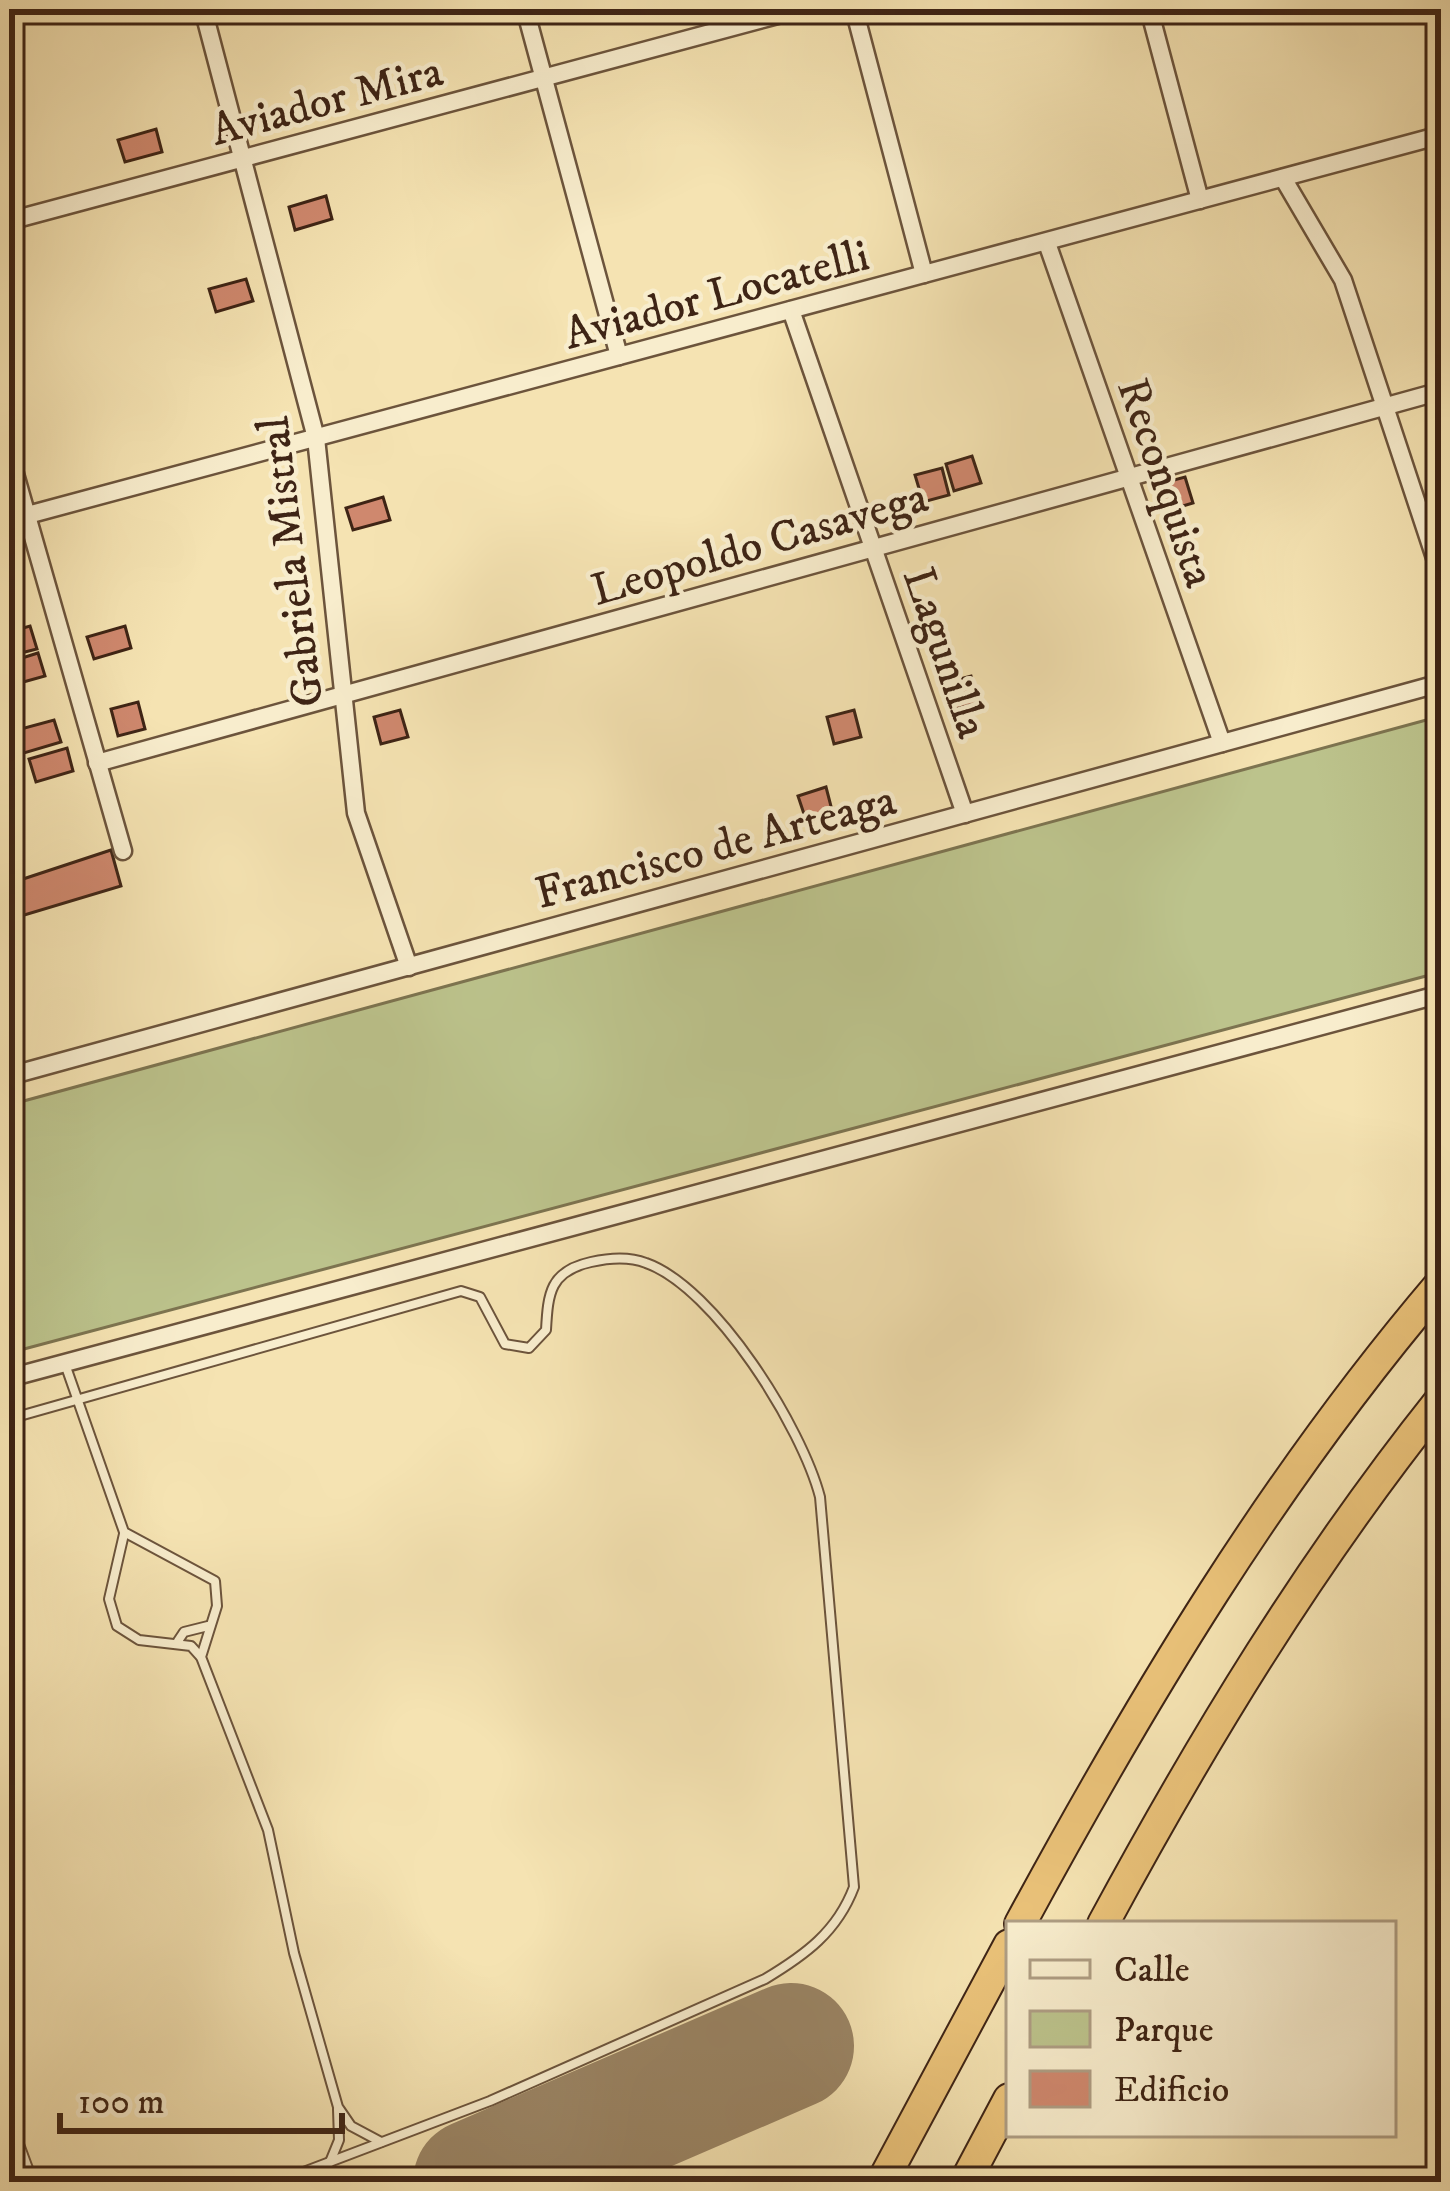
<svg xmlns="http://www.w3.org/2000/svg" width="1450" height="2191" font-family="'IM FELL DW Pica',serif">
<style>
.green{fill:#bcc38c;stroke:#7d7450;stroke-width:3}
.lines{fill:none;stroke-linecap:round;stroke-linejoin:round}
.runway{stroke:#9a8464;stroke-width:126}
.building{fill:#cf886e;stroke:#3e2415;stroke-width:3}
.lane-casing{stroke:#6c543c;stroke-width:12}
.street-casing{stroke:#6c543c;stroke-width:21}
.highway-casing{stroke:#3e2415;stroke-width:34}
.lane{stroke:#f8edcd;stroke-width:8}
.street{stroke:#f8edcd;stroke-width:16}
.highway{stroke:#eac279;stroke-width:30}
.labels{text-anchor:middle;stroke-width:9;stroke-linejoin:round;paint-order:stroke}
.street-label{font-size:45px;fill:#3e2415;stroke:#f8edcd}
</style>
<rect width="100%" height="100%" fill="#f5e3b2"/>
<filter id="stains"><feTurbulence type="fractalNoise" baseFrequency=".00167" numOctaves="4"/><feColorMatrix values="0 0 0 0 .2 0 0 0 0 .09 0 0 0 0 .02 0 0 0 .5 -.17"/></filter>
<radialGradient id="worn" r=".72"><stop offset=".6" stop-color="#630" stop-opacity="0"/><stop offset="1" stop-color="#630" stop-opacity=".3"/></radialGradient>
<path class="green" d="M1441,716V972L9,1353V1105Z"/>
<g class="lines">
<path class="runway" d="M476,2182L791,2046"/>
</g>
<g class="building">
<path d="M156,129L162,152L125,162L118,140Z"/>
<path d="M326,196L332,219L295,230L289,207Z"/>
<path d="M246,279L253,301L216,312L209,289Z"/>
<path d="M972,456L981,483L954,491L946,464Z"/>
<path d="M942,468L949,495L923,502L915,475Z"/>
<path d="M1185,477L1193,503L1166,511L1159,484Z"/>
<path d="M383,497L390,520L353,530L346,508Z"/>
<path d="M30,626L37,649L9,656V632Z"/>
<path d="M125,626L131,648L94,659L87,637Z"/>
<path d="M38,653L45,676L9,686V662Z"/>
<path d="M971,676L978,703L952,710L944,683Z"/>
<path d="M138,702L145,729L118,736L111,709Z"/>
<path d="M400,710L408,737L381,744L374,717Z"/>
<path d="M854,710L861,737L834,744L827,717Z"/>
<path d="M54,720L61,742L24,753L17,730Z"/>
<path d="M67,748L73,771L36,782L29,759Z"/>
<path d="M826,787L833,814L807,823L798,796Z"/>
<path d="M111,850L121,886L11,919L9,872L20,880Z"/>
</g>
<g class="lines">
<g class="lane-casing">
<g id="lane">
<path d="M65,1364L124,1532L215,1581L217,1606L201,1657L268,1830L294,1953L338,2107L351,2126L381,2142"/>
<path d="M9,1419L461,1291L480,1297L505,1344L529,1348L546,1330C548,1293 550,1271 591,1262C609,1258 628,1256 646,1263C716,1288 802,1428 820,1497L854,1887C837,1932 805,1955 765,1979L490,2101L277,2182"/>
<path d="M124,1534L109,1599L117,1626L139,1640L191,1646L200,1656"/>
<path d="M178,1641L184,1632L208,1626"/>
<path d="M9,2117L33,2182"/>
<path d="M330,2162L339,2140L338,2109"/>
</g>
</g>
<g class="street-casing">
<g id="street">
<path d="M203,9L316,438L356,813L409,967"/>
<path d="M525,9L619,356"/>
<path d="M854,9L924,274"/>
<path d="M1149,9L1200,200"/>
<path d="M1283,178L1343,280L1441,576"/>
<path d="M9,221L800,9"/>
<path d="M1047,243L1222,743"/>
<path d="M791,310L965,814"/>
<path d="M9,453L123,851"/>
<path d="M9,520L1441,135"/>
<path d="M97,763L1441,391"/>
<path d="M9,1076L1441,683"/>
<path d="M9,1378L1441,994"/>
</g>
</g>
<g class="highway-casing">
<g id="highway">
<path d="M1020,1924C1143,1697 1273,1480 1441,1283"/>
<path d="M1103,1924C1203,1739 1310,1563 1441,1399"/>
<path d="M882,2182L1009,1945"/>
<path d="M965,2182L1009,2099"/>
</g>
</g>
<use href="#lane" class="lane"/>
<use href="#street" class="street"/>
<use href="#highway" class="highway"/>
</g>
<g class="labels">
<g class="street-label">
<text transform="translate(326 99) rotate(-15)" y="16">Aviador Mira</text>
<text transform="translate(716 293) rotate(-15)" y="16">Aviador Locatelli</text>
<text transform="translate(1168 482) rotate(71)" y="16">Reconquista</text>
<text transform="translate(759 542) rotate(-16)" y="16">Leopoldo Casavega</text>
<text transform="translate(289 562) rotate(-97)" y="16">Gabriela Mistral</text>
<text transform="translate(947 652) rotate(71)" y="16">Lagunilla</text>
<text transform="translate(715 845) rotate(-15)" y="16">Francisco de Arteaga</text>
</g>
</g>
<rect width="1450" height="2191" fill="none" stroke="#f5e3b2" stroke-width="48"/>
<rect x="12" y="12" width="1426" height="2167" fill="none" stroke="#3e2415" stroke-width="6"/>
<rect x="24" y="24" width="1402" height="2143" fill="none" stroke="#3e2415" stroke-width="3"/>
<rect x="1006" y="1921" width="390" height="216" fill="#f8edcd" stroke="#ae9d83" stroke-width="3"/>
<rect x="1030" y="1960" width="60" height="18" fill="#f8edcd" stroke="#ae9d83" stroke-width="3"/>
<text x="1114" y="1981" font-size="36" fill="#3e2415">Calle</text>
<rect x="1030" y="2011" width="60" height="36" fill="#bcc38c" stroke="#ae9d83" stroke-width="3"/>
<text x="1114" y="2041" font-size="36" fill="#3e2415">Parque</text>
<rect x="1030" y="2071" width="60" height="36" fill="#cf886e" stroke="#ae9d83" stroke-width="3"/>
<text x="1114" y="2101" font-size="36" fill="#3e2415">Edificio</text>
<path d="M60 2113v18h282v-18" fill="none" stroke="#3e2415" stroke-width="6"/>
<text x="78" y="2113" font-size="36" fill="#3e2415" stroke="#f8edcd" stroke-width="9" paint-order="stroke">100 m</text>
<rect width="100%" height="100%" filter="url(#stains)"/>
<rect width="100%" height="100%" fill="url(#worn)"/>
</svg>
